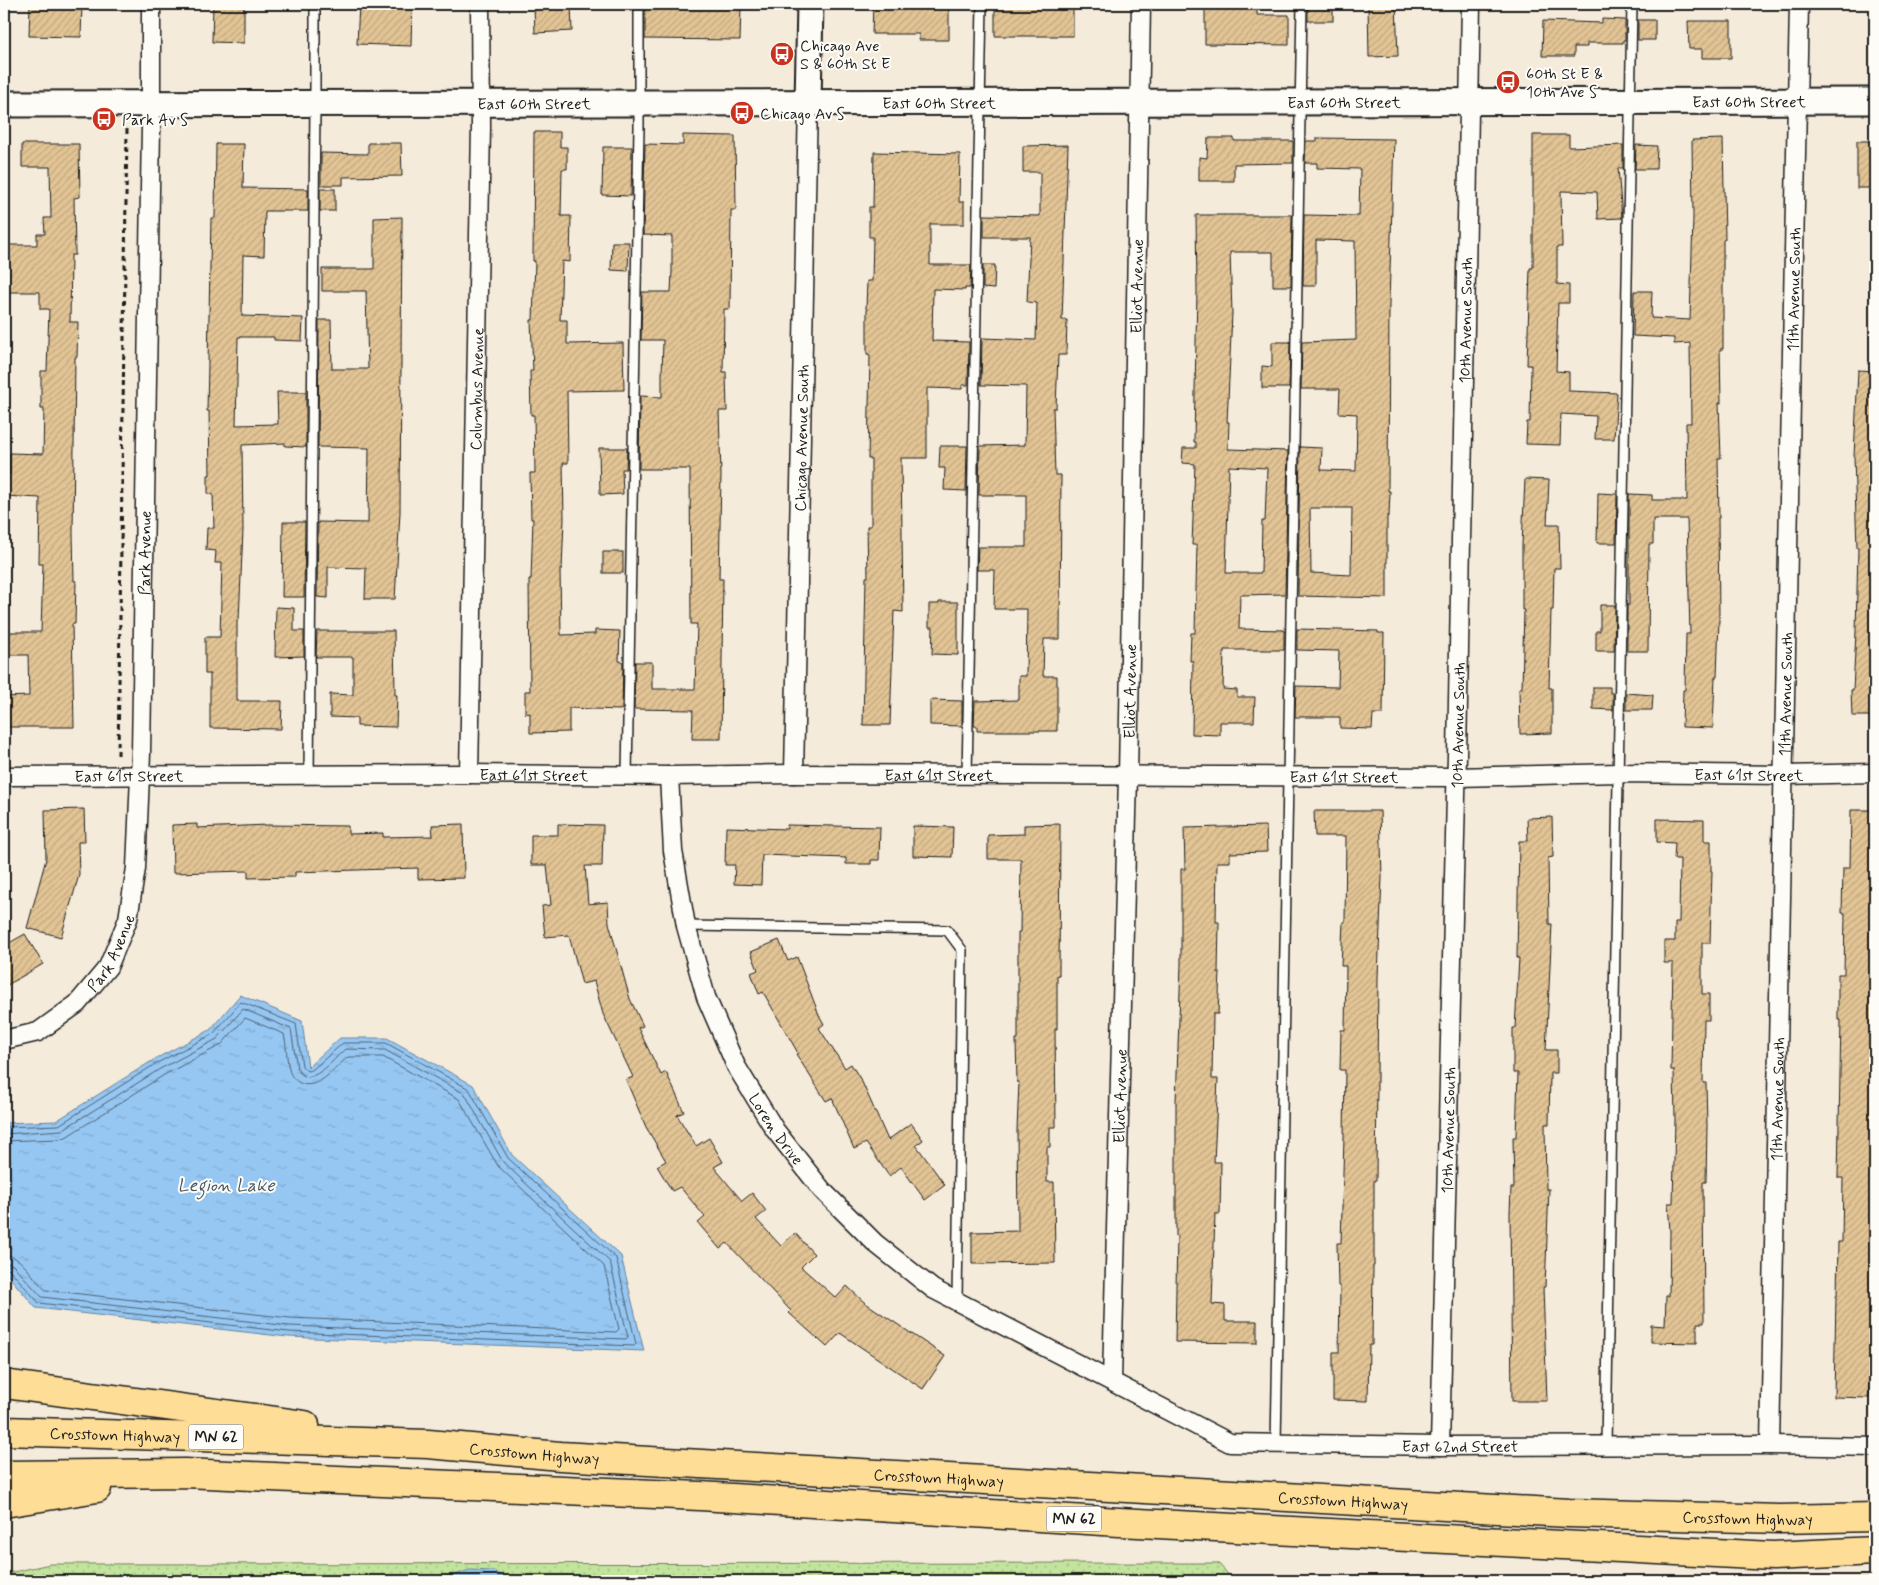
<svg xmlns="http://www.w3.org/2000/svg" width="1879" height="1585" font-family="Mynerve,sans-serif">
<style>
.park{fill:url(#park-dots);stroke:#6f805c}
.water{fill:url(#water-ripples);stroke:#65839c}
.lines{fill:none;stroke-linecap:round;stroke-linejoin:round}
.shore{stroke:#4d6072;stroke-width:1}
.building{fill:url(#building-hatch);stroke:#1c1c1c;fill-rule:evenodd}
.lane-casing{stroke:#1c1c1c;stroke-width:12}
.street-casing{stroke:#1c1c1c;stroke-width:21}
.secondary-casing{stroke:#1c1c1c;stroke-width:29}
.highway-casing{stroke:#1c1c1c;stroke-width:31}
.path{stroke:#1c1c1c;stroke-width:3;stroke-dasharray:5 4;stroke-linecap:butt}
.lane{stroke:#fdfcf7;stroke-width:9}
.street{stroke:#fdfcf7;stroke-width:18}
.secondary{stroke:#fdfcf7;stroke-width:25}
.highway{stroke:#fedd96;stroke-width:28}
.labels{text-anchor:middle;stroke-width:4;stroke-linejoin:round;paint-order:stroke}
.shield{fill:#fdfcf7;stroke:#605f5e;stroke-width:1}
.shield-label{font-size:15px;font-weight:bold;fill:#1c1c1c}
.poi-label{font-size:16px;fill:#1c1c1c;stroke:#fdfcf7;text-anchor:start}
.street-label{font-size:16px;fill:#1c1c1c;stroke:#fdfcf7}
.water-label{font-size:18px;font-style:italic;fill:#475867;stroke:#fdfcf7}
</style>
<defs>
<pattern id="park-dots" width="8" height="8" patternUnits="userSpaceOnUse" patternTransform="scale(1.25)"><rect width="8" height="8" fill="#c2e49d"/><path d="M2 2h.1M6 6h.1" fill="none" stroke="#a6c387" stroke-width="1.8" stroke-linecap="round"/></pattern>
<pattern id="water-ripples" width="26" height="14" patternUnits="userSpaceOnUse" patternTransform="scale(1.25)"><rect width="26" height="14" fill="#96c7f2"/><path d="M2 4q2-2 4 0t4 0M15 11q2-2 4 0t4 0" fill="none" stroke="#81aacf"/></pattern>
<pattern id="building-hatch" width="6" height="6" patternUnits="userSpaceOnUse" patternTransform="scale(1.25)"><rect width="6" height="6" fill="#e2c495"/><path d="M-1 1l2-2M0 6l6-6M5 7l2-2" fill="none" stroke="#c1a880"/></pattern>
</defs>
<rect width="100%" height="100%" fill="#f5ebda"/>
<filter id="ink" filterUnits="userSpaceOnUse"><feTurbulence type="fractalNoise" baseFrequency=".02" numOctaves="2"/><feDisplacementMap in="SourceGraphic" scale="10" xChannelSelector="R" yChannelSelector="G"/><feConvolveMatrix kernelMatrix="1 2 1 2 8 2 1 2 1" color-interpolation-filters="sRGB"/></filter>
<g filter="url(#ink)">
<path class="park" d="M1218,1563L1234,1581H4V1574L50,1564Z"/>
<g class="water">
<path d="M240,995L302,1021L308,1067L340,1038H387L473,1085L512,1155L621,1256L644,1351L288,1337L36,1308L4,1271V1123L56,1121L155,1059L210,1030Z"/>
<path d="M469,1570L494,1571L510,1581H450V1577Z"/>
</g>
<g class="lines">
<g class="shore">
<path d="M4,1127L59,1125L157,1063L213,1034L241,1002L296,1024L302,1066L307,1071L312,1070L343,1043H386L469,1089L508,1158L616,1258L636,1344L634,1346L289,1332L39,1303L10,1270L4,1268"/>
<path d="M4,1134L62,1130L160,1069L217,1039L243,1009L291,1029L297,1068C308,1092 334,1059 345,1049L385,1050L465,1094L503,1162L610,1262L628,1337L626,1339L289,1326L42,1297L13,1265L4,1262"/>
<path d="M4,1141L58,1139L66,1137L164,1075L221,1045L245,1018L284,1034C287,1045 286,1058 289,1069C290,1075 294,1079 298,1082C317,1093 335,1067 348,1057H383L459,1099L498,1166L604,1266L619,1329L616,1332L290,1318L46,1290C32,1279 23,1255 4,1255"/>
</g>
</g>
<g class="building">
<path d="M30,4H82L81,37L29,36Z"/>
<path d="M213,4H244V43L212,42Z"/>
<path d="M359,4H412L411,46L357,44Z"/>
<path d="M534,4H571L572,31L535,33Z"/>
<path d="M873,4H949V40H919V34H872Z"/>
<rect x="995" y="4" width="78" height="32"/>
<path d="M1205,4H1257V15H1289V45L1205,44Z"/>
<rect x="1308" y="4" width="25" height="17"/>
<path d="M1368,4H1396L1398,56L1369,57Z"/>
<path d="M645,5L741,7L740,40L645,39Z"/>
<path d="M1602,19L1625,20V40H1623V43H1587V47H1574V56H1542L1543,21L1602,23Z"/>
<rect x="1638" y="20" width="17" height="20"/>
<path d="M1688,21H1731V58H1702V49H1689Z"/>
<path d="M534,132H560V147H567V169H562L561,216H571L570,262L562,261L560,320H567V344L623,343L624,390L567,391L568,463H563L564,519L562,569H560L561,635L595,634V630L620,631L619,661L623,662L622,709L620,710L569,708V732L530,733V713L525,714V691H530L529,579H531L533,519H531L530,473H535L534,415H531L530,371H533L531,320H533L535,261H533Z"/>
<path d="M683,135L735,136L736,210H731L730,309H724L723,372H726L727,411H719L721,475L719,579H723L721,739H692L693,710L634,709L635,662H652V689H695L697,624H691L690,469H639L640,396L662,397V374L663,340H641L642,292H671L672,271V236L643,235L645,144L683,145Z"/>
<path d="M1533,135H1569V147L1623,145V168H1618L1622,218L1598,219L1597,192L1561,191L1562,247H1557V284L1569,285V303H1558L1556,371L1569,372V391L1617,393L1614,439H1595L1596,416L1561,414L1560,445L1526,444L1527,422H1530L1531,365H1527L1530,268H1533Z"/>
<path d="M1208,138H1234V141H1293V163L1234,164V181H1199V157L1207,158Z"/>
<path d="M1317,138L1394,139L1389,304L1388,491H1390L1389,516H1387V598L1298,596L1300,447L1322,448L1321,470L1356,471L1357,414L1339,413L1340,389H1301L1302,342L1356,340L1355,241L1316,240V286H1303L1304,215L1359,216L1360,169L1317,168V163H1305L1306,141H1317ZM1310,508H1352L1351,575L1311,573Z"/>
<path d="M1723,139L1725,239L1723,240V349H1720L1721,403H1719L1721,458H1718L1719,518H1718L1719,619L1717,677H1715L1713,728L1682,727L1683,690H1685L1686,634H1690L1687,519H1653V544H1649L1648,651H1627V605H1629V494L1652,495V500H1687L1686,423H1691L1690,343L1674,344V338L1633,336L1634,291H1652L1651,318L1690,320L1693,217L1692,140Z"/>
<rect x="1857" y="141" width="18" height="47"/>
<path d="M368,143H401L402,176L343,177V185H321V153L368,154Z"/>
<path d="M22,144H79L80,197L74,198L75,255H71L70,322H78L77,357H75L73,533L74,581H76L75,624H72L74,727H4V697L29,696L28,655H4V632H41L43,564H39L40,498L4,496V474H10V453L43,454L44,409H41V371H47L49,309H40V292H4V245H37V234H45L44,218H51L50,167H22Z"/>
<path d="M216,144H244L243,188L308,189V211H265L264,256L243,255L242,316L303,318L302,341L274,340V337H238L236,425L278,424L277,392H306V447L285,446V443L242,445L243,530L239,620H237V701H282L281,729L210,728V674H205V637H220L222,563H215L216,551L206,550L207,528H214L213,494H208V475H210L209,411H207L211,218H215Z"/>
<path d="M1068,145L1062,320H1067L1066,355H1058L1056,408H1053L1055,475H1061L1060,639H1044L1043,676H1057V731H977V726H974L975,701L1019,700V676H1026L1027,609H994L995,570H977L978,547H1026V495H979L980,446L1025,445L1026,386L981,385L982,338L1036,340L1037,303L1027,302L1030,237H984V215L1040,216V172H1023V146Z"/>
<path d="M1636,145L1657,146L1656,169H1635Z"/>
<path d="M603,147H632L631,196L602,195Z"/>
<path d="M874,152L960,154L959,202H964V224H930V265H971L970,288H965V290L933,289L932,341L969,342L968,385H962V389L927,388V458H901L903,612L894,611L890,725H863L866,577H868L867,526H871V459H868L870,355L867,354V309H866L867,281H872L873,237H869V207H873Z"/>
<rect x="320" y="189" width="15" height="22"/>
<path d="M1196,215H1292L1291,286H1273V252H1230L1232,313L1227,422H1229L1228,449L1288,451L1285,594L1240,595L1239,629L1284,630V650H1224L1223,689L1237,690V697H1255L1254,722H1220V735L1192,734L1193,661H1190L1191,633H1195L1197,545H1192L1195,464L1182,463L1183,448H1196V442H1194L1197,291ZM1229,466L1267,468L1265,521H1262L1261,573H1226Z"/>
<path d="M402,217L400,512L395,599H365L366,568L328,567V598L317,597L318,522L368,523L369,448L318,447L319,320H331L332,369H368L366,291H322V269H374V218Z"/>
<path d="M612,242H629L628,271L611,270Z"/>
<path d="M983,265H995L994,289L983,288Z"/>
<path d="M1272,342H1290L1289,388H1262V366L1272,367Z"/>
<path d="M1858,370L1875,371V716H1852L1851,690H1853L1856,632L1858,548H1857L1854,457Z"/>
<path d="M940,446H967L966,491L944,490L945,468H939Z"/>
<path d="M599,448H627L626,469H622L623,494L600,495Z"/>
<path d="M1525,479L1549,480L1547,524H1559L1560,568H1554L1553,610H1551L1549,688H1552V733L1520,734L1519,688H1522L1524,610H1522V545Z"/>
<path d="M1598,493L1617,494L1616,543H1597Z"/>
<path d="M283,522H305L304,597H282Z"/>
<rect x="603" y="552" width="20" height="21"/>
<path d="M939,602H958V655L932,654L933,627H929V604H939Z"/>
<path d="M1600,605H1615L1614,651H1596V631H1600Z"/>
<path d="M276,607L294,608V631H304V656L275,657Z"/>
<path d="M1297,629L1378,631V633H1384L1383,714H1373L1372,729L1340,728V717H1295L1296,686L1338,687L1339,651L1297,650Z"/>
<path d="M317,631H394L395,695H397L396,727L357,726V718L330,717V694L353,695V657H316Z"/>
<path d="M1593,687H1610V693H1613V710L1593,709Z"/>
<path d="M1626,693L1653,695L1652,710H1626Z"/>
<path d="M930,700L962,701V726L930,725Z"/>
<path d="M84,809L85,842H78L79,875L61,937L27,928L46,859L45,810Z"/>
<path d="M1851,810H1875V1020L1872,1190H1875L1874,1233H1872L1871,1297H1873L1869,1398L1834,1397L1836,1296H1837L1838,1242H1842L1843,1178H1838L1841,1020H1838V974H1844L1845,913H1842L1843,868H1850Z"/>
<path d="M1314,811H1380L1382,877L1378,977L1376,1180H1374V1266H1373L1372,1345H1369L1368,1401L1333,1400V1352H1339L1340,1286H1338L1337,1243H1341L1344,1137L1345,1070H1340L1341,1030H1345L1346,966H1341L1343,922H1345L1346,836H1315Z"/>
<path d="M1552,817L1553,857L1548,858L1549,924H1552L1546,1050H1557V1073H1550L1549,1124H1545L1546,1189H1549L1545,1287H1543L1547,1401H1512L1510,1213L1511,1188H1514L1513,1137H1516L1518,1073H1513V1028H1515L1519,958H1517L1519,841H1528L1527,818Z"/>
<path d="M1657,819L1704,820V841H1711V871H1712L1710,943H1702V994H1709V1020H1704L1703,1083H1706L1707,1125L1706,1182H1703L1704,1323H1697V1343L1651,1342V1325L1665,1326L1666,1296H1669L1670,1232L1668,1203H1673L1675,1119L1674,1070H1671L1673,963H1664V941H1675V922H1679L1680,859H1674L1675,843L1657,842Z"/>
<path d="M197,824V828L268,825L348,826V834L383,833V837L433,836L432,825L463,824L464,878L418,879V868L295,872V877L248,878V871L173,873L172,825Z"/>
<path d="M558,824L603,825L602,866H585L588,904L608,902L609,923L630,999L643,1026L638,1028L661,1075L666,1072L684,1112L677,1115L696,1146L709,1138L723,1162L714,1167L742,1201L752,1193L766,1211L756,1219L781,1246L795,1233L814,1254L801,1267L836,1298L847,1286L864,1302L945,1356L923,1389L840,1333L827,1347L789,1313L791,1311L727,1243L720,1249L698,1223L705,1217L680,1187L672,1191L657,1166L666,1161L646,1127L626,1080L633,1077L603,1014L594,981L582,984L569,935L545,937L542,906L551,905L547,865H531V835H558Z"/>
<path d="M1060,824L1059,975H1057V1029H1055L1056,1127H1050V1147H1047V1182H1054L1055,1263L972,1264V1232L1018,1231L1017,1130L1019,1082H1017L1016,1039H1018V932H1020L1021,859H988V835L1024,834V825Z"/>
<path d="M787,825L880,827L879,860H871V864H846V858L762,855L761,885L734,884L735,865H725L726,827L787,829Z"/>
<path d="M913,826L953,827L952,857L913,856Z"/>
<path d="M1266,826L1267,852L1230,853V862H1217L1216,922H1219L1218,973H1220L1218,1014H1213L1212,1079H1218L1214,1162H1221L1220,1214H1215L1212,1304L1225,1305V1321H1257V1343L1175,1342L1177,1236H1176V1102L1181,964V869H1185L1184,828Z"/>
<path d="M25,934L43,964L4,987V946Z"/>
<path d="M779,940L788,961L797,957L819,1015L824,1024L819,1028L845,1068L851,1064L862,1082L888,1140L911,1123L923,1140L916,1145L945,1185L925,1200L901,1167L889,1176L866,1143L854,1149L832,1098L826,1101L796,1054L798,1053L763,992L759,994L751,973L758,970L751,952Z"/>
</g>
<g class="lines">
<g class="lane-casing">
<g id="lane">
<path d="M627,775L639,127V4"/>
<path d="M309,776L315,104V4"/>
<path d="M967,776L982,4"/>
<path d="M686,926L947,930L962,950L957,1300"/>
<path d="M1276,1444L1302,4"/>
<path d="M1606,1446L1632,4"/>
</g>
</g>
<g class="street-casing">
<g id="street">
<path id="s1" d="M469,774L481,127L480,4"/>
<path id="s2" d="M794,774L808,102"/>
<path id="s3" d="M4,776L469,774L669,776L794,774L1456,777L1618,773L1784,775L1875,773"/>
<path id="s4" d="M669,776L673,851L686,926L706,997L736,1066L775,1130L822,1190L875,1243L933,1289L1230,1443L1440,1446L1770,1445L1875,1447"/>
<path id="s5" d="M4,1040L38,1032L77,1004L108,967L128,919L136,868L141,753L151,127V4"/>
<path id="s6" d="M1112,1380L1128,777L1141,4"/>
<path id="s7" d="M1770,1445L1799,4"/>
<path id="s8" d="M1440,1446L1457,755L1471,4"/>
</g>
</g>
<g class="secondary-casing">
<g id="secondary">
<path d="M808,102L810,4"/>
<path id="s9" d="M4,104L1875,101"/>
</g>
</g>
<g class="highway-casing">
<g id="highway">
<path d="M4,1384L305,1425"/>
<path id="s10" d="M4,1431L428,1444L560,1456L1569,1513L1780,1519L1875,1517"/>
<path d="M4,1475L185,1473L360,1481L700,1496L1119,1522L1773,1556L1875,1551"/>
<path d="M4,1503L97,1488"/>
</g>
</g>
<path class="path" d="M118,755L127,129"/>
<use href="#lane" class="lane"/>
<use href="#street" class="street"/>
<use href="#secondary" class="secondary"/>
<use href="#highway" class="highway"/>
</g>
</g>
<defs>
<g id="bus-disc" transform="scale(1.25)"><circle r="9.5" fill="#c8321e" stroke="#fdfcf7"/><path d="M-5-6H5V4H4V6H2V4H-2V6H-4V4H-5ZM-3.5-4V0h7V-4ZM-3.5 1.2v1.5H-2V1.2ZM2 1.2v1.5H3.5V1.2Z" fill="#fff"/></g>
</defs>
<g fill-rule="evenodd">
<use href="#bus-disc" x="782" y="54"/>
<use href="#bus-disc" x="1508" y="82"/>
<use href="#bus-disc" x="742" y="113"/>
<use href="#bus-disc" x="104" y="119"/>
</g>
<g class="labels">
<g class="shield">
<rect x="188.5" y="1424.5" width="55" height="25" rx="4"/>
<rect x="1046.5" y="1506.5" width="55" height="25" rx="4"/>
</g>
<g class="shield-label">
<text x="216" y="1442">MN 62</text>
<text x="1074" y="1524">MN 62</text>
</g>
<g class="poi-label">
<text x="800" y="51">Chicago Ave<tspan x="800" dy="18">S &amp; 60th St E</tspan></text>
<text x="1526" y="79">60th St E &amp;<tspan x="1526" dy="18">10th Ave S</tspan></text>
<text x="760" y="119">Chicago Av S</text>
<text x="122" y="125">Park Av S</text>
</g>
<g class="street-label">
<text dy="6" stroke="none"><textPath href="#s9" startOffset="935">East 60th Street</textPath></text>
<text dy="6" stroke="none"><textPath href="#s9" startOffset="1340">East 60th Street</textPath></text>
<text dy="6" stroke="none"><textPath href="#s9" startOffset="1745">East 60th Street</textPath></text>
<text dy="6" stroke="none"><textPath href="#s9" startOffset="530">East 60th Street</textPath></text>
<text dy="6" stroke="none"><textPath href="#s6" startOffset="1094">Elliot Avenue</textPath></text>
<text dy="6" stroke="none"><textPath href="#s7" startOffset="1156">11th Avenue South</textPath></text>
<text dy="6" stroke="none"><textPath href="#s8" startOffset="1126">10th Avenue South</textPath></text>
<text dy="6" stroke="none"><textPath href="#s1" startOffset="385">Columbus Avenue</textPath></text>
<text dy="6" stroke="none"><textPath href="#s2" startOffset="336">Chicago Avenue South</textPath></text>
<text dy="6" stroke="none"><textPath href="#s5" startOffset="550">Park Avenue</textPath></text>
<text dy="6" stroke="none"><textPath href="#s6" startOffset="689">Elliot Avenue</textPath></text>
<text dy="6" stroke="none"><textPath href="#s7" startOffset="751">11th Avenue South</textPath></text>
<text dy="6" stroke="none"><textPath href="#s8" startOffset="721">10th Avenue South</textPath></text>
<text dy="6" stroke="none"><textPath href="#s3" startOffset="530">East 61st Street</textPath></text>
<text dy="6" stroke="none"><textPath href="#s3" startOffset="1745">East 61st Street</textPath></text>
<text dy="6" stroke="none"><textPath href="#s3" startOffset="125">East 61st Street</textPath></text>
<text dy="6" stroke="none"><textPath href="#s3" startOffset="935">East 61st Street</textPath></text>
<text dy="6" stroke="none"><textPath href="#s3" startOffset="1340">East 61st Street</textPath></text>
<text dy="6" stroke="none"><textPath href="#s5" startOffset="145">Park Avenue</textPath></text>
<text dy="6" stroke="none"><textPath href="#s6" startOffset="284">Elliot Avenue</textPath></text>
<text dy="6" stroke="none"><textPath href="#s7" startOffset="346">11th Avenue South</textPath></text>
<text dy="6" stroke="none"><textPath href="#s4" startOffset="375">Loren Drive</textPath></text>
<text dy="6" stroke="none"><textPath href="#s8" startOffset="316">10th Avenue South</textPath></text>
<text dy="6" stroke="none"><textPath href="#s10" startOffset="111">Crosstown Highway</textPath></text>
<text dy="6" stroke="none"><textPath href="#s4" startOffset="1165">East 62nd Street</textPath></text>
<text dy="6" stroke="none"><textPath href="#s10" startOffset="531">Crosstown Highway</textPath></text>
<text dy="6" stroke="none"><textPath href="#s10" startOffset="936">Crosstown Highway</textPath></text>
<text dy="6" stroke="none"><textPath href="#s10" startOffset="1341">Crosstown Highway</textPath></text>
<text dy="6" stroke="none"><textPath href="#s10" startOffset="1746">Crosstown Highway</textPath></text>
</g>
<g class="water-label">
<text x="226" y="1191">Legion Lake</text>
</g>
</g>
<rect width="1879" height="1585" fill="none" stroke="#fdfcf7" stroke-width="20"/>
<rect x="10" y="10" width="1859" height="1565" fill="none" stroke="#1c1c1c" stroke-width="2" filter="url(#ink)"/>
</svg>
